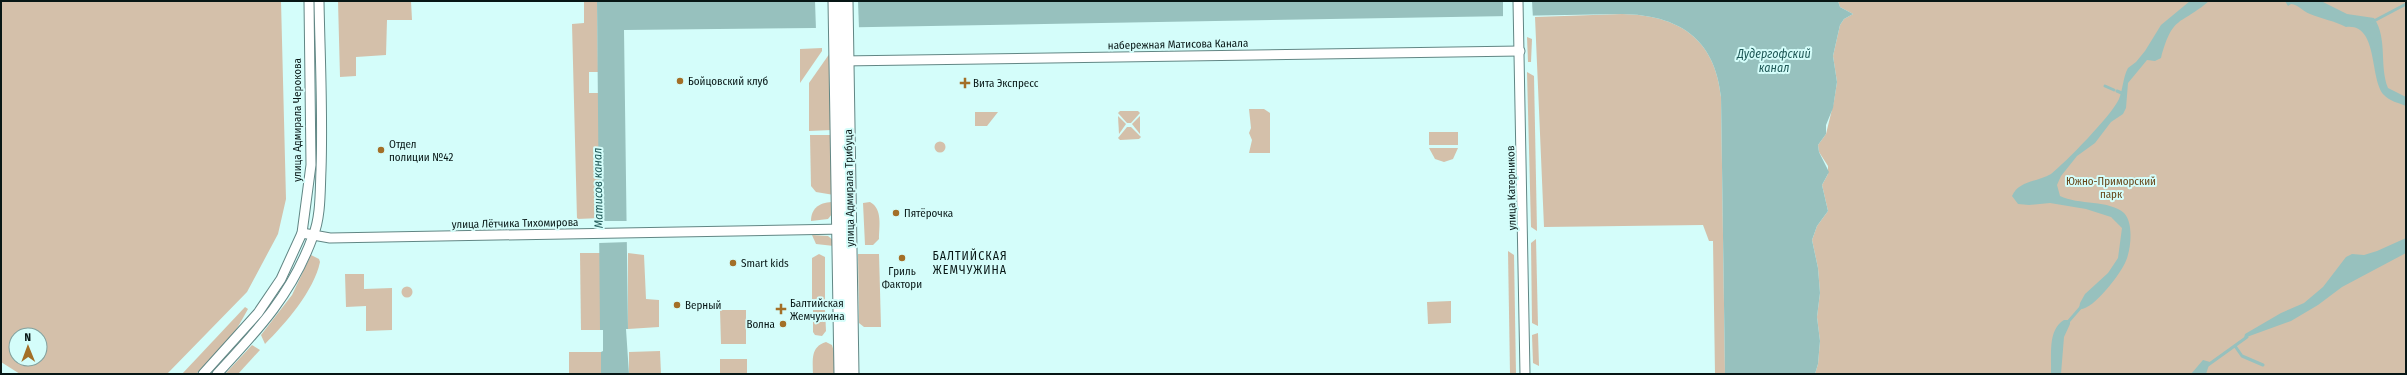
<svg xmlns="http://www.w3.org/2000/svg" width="2407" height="375" font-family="'Fira Sans Condensed',sans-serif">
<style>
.green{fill:#d4c0aa;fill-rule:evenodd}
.water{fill:#97c1be}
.pier{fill:#d4fdfa}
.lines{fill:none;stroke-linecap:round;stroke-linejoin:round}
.stream{stroke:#97c1be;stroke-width:3}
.street-casing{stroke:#618684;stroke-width:11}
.secondary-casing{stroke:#618684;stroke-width:15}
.street{stroke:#fff;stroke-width:9}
.secondary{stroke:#fff;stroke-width:13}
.poi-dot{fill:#a36f27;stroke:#d4fdfa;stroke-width:1.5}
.labels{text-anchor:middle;stroke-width:4;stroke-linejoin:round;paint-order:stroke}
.street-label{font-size:11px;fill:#071615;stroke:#d4fdfa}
.poi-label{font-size:11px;fill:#071615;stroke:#d4fdfa;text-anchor:start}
.park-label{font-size:11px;fill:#674619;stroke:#d4fdfa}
.water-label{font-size:12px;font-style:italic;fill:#1d5755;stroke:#d4fdfa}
.neighbourhood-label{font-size:12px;letter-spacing:1px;fill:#071615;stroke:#d4fdfa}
</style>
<rect width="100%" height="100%" fill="#d4fdfa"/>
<g class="green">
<path d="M1,1H281L286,199L278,234L247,292L167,374H20L1,362ZM16,335H40V359H16Z"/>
<path d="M338,1H411L412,20H387L386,55L356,57V76L340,77Z"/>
<path d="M584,1H597L598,72H589V93H599L601,218L577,219L572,24L584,23Z"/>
<path d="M1838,1H2406V374H1815L1818,364L1820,341L1817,317L1820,293L1818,268L1812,240L1817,226L1828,211L1822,185L1828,174V166L1819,152L1818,145L1826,134L1834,101L1837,82L1833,56L1840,25L1844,19L1853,14L1840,7Z"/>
<path d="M1622,14C1678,15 1715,38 1721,97L1725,374H1715L1713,241H1709L1703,225L1544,227L1535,17Z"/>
<path d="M1527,37L1532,39L1531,62H1528Z"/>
<path d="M822,48V51L800,83V49Z"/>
<path d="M830,53L832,130L809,131V83Z"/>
<path d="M1527,72L1534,76L1537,231L1531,227Z"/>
<path d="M1249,109H1264L1270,113V153H1249L1252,140L1249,133L1251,128Z"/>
<path d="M1120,111H1138L1140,113L1131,123H1127L1118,113Z"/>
<path d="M975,112H998L987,126H975Z"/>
<path d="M1118,116L1126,124L1119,134Z"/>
<path d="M1140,116V134L1132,124Z"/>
<path d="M1127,127H1131L1141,137L1139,139L1120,140L1118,138Z"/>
<rect x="1429" y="132" width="29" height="13"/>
<path d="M810,135H832L834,195L816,192L811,186Z"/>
<circle cx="940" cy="147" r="5.5"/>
<path d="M1429,148H1458L1453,159L1444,162L1435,159Z"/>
<path d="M834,202L832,214L828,219L811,221C811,207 821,202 834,202Z"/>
<path d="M870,202C883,209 879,227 879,239L873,245H865L863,203Z"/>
<path d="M812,235L828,236L834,241V246L816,244Z"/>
<path d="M1536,239L1538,326L1532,323L1531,243Z"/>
<path d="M1508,251L1514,255L1516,374H1510Z"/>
<path d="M580,253H601L600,330H581Z"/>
<path d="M628,253L644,255L646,299L659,300V327L628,329Z"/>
<path d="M819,254L825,257V304H812V258Z"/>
<path d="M858,254H879L881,327H864L859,323Z"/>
<path d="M311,255L319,259L320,262C314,291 285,324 265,344L261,335L292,295Z"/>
<path d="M345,274H364V289L392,288V330L366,331V306L346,307Z"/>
<circle cx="407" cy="292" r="5.5"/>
<path d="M1451,301V323L1428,324L1427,302Z"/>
<path d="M245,307L248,309L235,332L196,374H182Z"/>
<path d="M720,310H746V344H721Z"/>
<path d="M813,310H825L826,331L822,336L815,335L813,332Z"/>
<path d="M1538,333L1539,366L1533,363L1532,335Z"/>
<path d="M826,342L832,345L836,359V374H813C813,360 810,347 826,342Z"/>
<path d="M252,345L260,350L238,374H225Z"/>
<path d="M660,351L661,374H629V352Z"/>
<rect x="569" y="352" width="32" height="22"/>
<rect x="720" y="359" width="27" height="15"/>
</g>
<g class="water">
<path d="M597,1H1838L1840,7L1853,14L1844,19L1840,25L1833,56L1837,82L1833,108L1826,125V134L1818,145L1819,152L1829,172L1822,185L1828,211L1817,226L1812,240L1818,268L1820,293L1817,317L1820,341L1818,364L1815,374H1725L1721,97C1715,38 1678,15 1622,14L814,28L624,30L628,329H626L629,374H601V352L603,351V330H600Z"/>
<path d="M2190,1H2209C2180,26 2173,14 2161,58L2155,61L2147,60L2128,83L2126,108L2123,114L2111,122L2095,143L2077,156L2061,176L2057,185L2060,196C2078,205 2110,200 2124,213C2134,223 2131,251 2125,263C2120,274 2092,312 2079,309L2080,303L2085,294L2108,273L2118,258L2122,228L2111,217L2086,209L2050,203L2029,205L2018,204L2012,196C2019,180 2038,182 2051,174C2065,163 2112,115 2119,99C2123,89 2123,77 2128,68L2136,62L2145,51L2161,25Z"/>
<path d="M2285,1H2321L2347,14L2374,18C2388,39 2379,65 2388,88L2406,97V106C2399,103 2389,101 2384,95C2369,79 2379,23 2346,27C2335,21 2322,19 2310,14C2302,11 2299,5 2291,4L2288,6Z"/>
<path d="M2406,238V253L2342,287L2318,305L2291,321L2244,338L2245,334L2281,313L2304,303L2323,287L2346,257L2352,254L2364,255L2377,251Z"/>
<path d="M2064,320H2070V324L2064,337L2061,374H2051C2052,356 2047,330 2064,320Z"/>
<path d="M2203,360L2210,362L2206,374H2191Z"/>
</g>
<g class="pier">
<path d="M815,1H858L859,29L816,30Z"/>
<path d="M1503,1H1532L1533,19H1503Z"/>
<path d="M599,221H629V242L599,243Z"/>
</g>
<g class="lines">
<g class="stream">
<path d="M2372,22L2406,4"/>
<path d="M2105,86L2114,90"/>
<path d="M2117,91L2124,94"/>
<path d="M2068,322L2081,307"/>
<path d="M2235,346L2242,356L2263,365"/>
<path d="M2208,365L2247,337"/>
</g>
<g class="street-casing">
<g id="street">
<path d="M1518,1L1525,374"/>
<path d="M841,61L1520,51"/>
<path d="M302,233L330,238L844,229"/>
<path d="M203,374L258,313L281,279L302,233L311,165L309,1"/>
<path d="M217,374C258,330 292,294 313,236C321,217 320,191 321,170C323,114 320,57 319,1"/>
</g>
</g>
<g class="secondary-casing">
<g id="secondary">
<path d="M835,1L841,374"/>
<path d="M846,1L852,374"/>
</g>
</g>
<use href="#street" class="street"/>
<use href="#secondary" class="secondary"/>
</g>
<g class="poi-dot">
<circle cx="680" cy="81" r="4"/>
<path d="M963 77h4v4h4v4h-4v4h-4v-4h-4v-4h4z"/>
<circle cx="381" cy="150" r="4"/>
<circle cx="896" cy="213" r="4"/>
<circle cx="902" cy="258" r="4"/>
<circle cx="733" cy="263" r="4"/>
<circle cx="677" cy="305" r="4"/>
<path d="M779 303h4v4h4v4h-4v4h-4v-4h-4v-4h4z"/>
<circle cx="783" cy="324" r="4"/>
</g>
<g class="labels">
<g class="street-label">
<text transform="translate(1178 44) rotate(-1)" y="4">набережная Матисова Канала</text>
<text transform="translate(297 120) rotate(-90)" y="4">улица Адмирала Черокова</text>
<text transform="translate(849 188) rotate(-91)" y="4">улица Адмирала Трибуца</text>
<text transform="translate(1511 188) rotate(-91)" y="4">улица Катерников</text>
<text transform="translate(515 223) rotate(-1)" y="4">улица Лётчика Тихомирова</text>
</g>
<g class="poi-label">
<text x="688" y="85">Бойцовский клуб</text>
<text x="973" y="87">Вита Экспресс</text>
<text x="389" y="148">Отдел<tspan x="389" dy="13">полиции №42</tspan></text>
<text x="904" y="217">Пятёрочка</text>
<text x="741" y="267">Smart kids</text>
<text x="902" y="275" text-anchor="middle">Гриль<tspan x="902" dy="13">Фактори</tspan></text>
<text x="790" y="307">Балтийская<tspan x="790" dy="13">Жемчужина</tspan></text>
<text x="685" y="309">Верный</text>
<text x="775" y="328" text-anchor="end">Волна</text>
</g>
<g class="park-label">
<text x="2111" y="185">Южно-Приморский<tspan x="2111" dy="13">парк</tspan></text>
</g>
<g class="water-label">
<text x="1774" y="58">Дудергофский<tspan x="1774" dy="14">канал</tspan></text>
<text transform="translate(598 188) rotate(-91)" y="4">Матисов канал</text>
</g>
<g class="neighbourhood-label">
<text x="970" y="260">БАЛТИЙСКАЯ<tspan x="970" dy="14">ЖЕМЧУЖИНА</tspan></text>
</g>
</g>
<rect width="2407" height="375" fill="none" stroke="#071615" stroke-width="4"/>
<g transform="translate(28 347) rotate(359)"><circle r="19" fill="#d4fdfa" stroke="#82a19e"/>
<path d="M0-3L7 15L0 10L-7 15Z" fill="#a36f27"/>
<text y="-6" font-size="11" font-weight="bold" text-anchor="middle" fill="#071615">N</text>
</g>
</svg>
